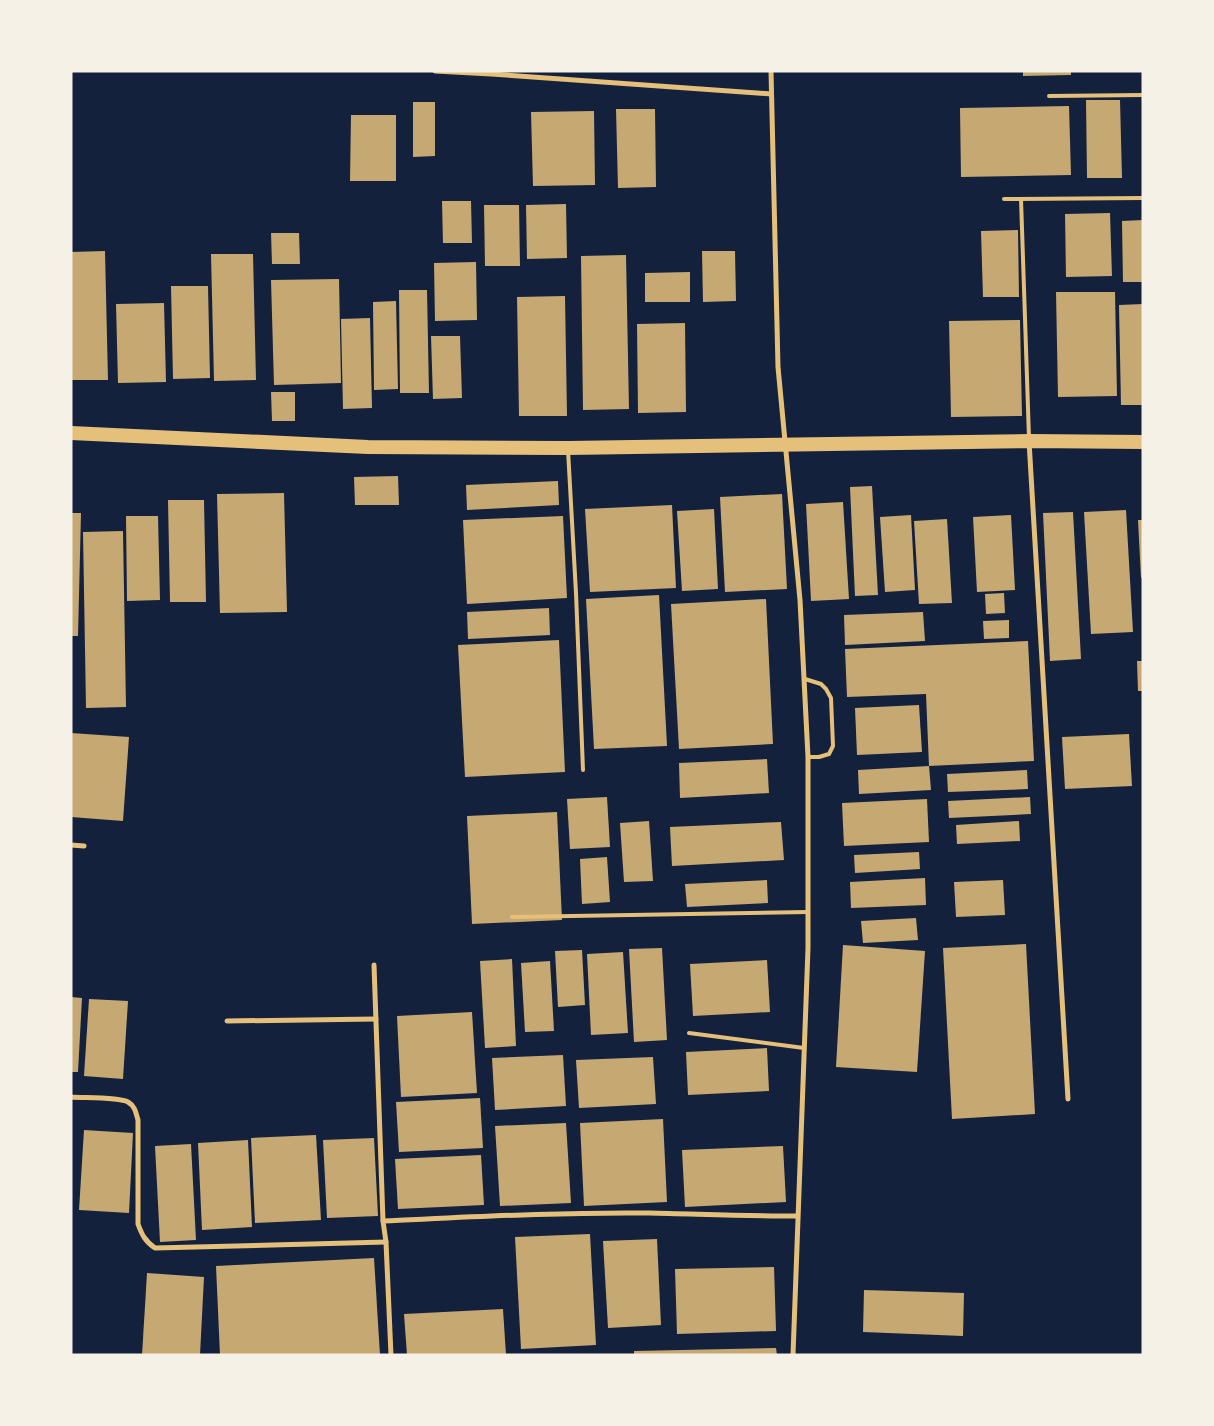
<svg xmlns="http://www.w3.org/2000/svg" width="1214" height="1426" font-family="'Noto Sans',sans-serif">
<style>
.building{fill:#c6a872}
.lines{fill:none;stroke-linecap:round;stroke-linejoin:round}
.service{stroke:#e5c07b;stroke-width:4}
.minor{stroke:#e5c07b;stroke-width:5}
.trunk{stroke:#e5c07b;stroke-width:14}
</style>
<rect width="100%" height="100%" fill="#14213d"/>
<g class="building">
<path d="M1023,71H1071V75L1023,76Z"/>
<path d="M1086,100H1120L1122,178H1087Z"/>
<path d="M413,102H435V156L413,157Z"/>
<path d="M1069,106L1071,175L961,177L960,108Z"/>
<path d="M616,109H655L656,187L618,188Z"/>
<path d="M594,111L595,185L533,186L531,112Z"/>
<path d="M351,115H396V181H350Z"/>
<path d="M442,201H471L472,243H443Z"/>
<path d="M566,204L567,258L527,259L526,205Z"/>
<path d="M484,205H519L520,266H485Z"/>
<path d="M1110,213L1112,276L1066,277L1065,214Z"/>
<path d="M1143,220V282H1123L1122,221Z"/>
<path d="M1018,230L1019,297H983L981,231Z"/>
<path d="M271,233H299L300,264H272Z"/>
<path d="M105,251L108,380H71V252Z"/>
<path d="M702,251H735L736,301L703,302Z"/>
<path d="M211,254H253L256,380L214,381Z"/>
<path d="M626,255L629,409L583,410L581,256Z"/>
<path d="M476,262L477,320L435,321L434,263Z"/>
<path d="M690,272V302H645V273Z"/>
<path d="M339,279L341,383L274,385L271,280Z"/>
<path d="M171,286H208L210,378L173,379Z"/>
<path d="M399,290H427L429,393H400Z"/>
<path d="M1056,292H1115L1117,396L1058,397Z"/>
<path d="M565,296L567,416H519L517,297Z"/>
<path d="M396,301L398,389L374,390L373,302Z"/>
<path d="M164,303L166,382L118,383L116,304Z"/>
<path d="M1143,304V405H1121L1119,305Z"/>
<path d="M370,318L372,408L343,409L341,319Z"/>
<path d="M1020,320L1022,416L951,417L949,321Z"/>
<path d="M685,323L686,412L638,413L637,324Z"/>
<path d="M431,336H460L462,398L433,399Z"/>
<path d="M271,392H295V421H272Z"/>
<path d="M398,476L399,505H355L354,477Z"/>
<path d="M558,481L559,505L467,510L466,485Z"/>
<path d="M872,486L878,595L855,596L850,487Z"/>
<path d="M284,493L287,612L220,613L217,494Z"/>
<path d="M782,494L787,589L725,592L720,497Z"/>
<path d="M168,500H204L206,602H170Z"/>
<path d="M843,502L849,599L811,601L806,504Z"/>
<path d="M672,505L676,588L590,592L585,509Z"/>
<path d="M714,509L718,589L682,591L677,511Z"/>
<path d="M1126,510L1133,632L1091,634L1084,512Z"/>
<path d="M1073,512L1081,659L1050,661L1043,513Z"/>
<path d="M71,513H81L78,636H71Z"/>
<path d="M911,515L915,590L885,592L880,517Z"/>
<path d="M1011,515L1015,590L977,592L973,517Z"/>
<path d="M126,516H158L160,600L127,601Z"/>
<path d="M563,516L567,598L467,604L463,520Z"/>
<path d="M947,519L952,603L919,604L914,521Z"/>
<path d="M1138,520H1143V577L1141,578Z"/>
<path d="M123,531L126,707L86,708L83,532Z"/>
<path d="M1004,593L1005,613L986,614L985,594Z"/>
<path d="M659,595L667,746L594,749L586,599Z"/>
<path d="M766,599L773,744L679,749L671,604Z"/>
<path d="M549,608L550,635L468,639L467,612Z"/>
<path d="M923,612L925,641L845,645L844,615Z"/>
<path d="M1009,620V638L984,639L983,621Z"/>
<path d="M559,640L565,772L465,777L458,645Z"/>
<path d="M1028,641L1034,761L929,766L926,694L847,697L845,649Z"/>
<path d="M1137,661H1143V691H1138Z"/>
<path d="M919,705L922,752L857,755L855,708Z"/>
<path d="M71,733L129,737L123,821L71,817Z"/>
<path d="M1129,734L1132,786L1065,789L1062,737Z"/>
<path d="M767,759L769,793L680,798L679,763Z"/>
<path d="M929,766L931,790L859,794L858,770Z"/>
<path d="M1027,770L1028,789L948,792L947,774Z"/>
<path d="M607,797L610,847L570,849L567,799Z"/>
<path d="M1030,797L1031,814L949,818L948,801Z"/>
<path d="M927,799L929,842L844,846L842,803Z"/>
<path d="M557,812L562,920L472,924L467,816Z"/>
<path d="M649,821L653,881L624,882L620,823Z"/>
<path d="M1019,821L1020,841L957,844L956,825Z"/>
<path d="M781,822L784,860L672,866L670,827Z"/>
<path d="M919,852L920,869L855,873L854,855Z"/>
<path d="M607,857L610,902L582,904L580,859Z"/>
<path d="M925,878L926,905L851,908L850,882Z"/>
<path d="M767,880L768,903L687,907L685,884Z"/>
<path d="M1003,880L1005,915L956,917L954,882Z"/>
<path d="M916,918L918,940L863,943L861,921Z"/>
<path d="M1026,944L1035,1114L952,1119L943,948Z"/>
<path d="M843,945L925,951L917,1072L836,1067Z"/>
<path d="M662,948L667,1040L634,1042L629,949Z"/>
<path d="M582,950L585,1005L558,1007L555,951Z"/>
<path d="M623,952L628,1033L591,1035L587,954Z"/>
<path d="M512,959L516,1046L485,1048L480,961Z"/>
<path d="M767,960L770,1012L693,1016L690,964Z"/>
<path d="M550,961L554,1031L525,1032L521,963Z"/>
<path d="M71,997L82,998L78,1072H71Z"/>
<path d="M89,999L128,1001L123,1079L84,1076Z"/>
<path d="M472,1012L477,1093L401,1097L397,1016Z"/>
<path d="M767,1048L769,1091L688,1095L686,1052Z"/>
<path d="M563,1055L566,1106L495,1110L492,1058Z"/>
<path d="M653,1057L656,1104L579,1108L576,1060Z"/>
<path d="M480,1098L483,1148L399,1152L396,1102Z"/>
<path d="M663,1119L667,1202L584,1206L580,1123Z"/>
<path d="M566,1123L571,1203L500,1206L495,1126Z"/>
<path d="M84,1130L133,1133L129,1213L79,1210Z"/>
<path d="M316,1135L321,1220L255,1223L251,1138Z"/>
<path d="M374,1138L378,1216L327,1218L323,1140Z"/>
<path d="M248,1140L252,1227L202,1230L198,1143Z"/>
<path d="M191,1144L196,1240L160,1242L155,1146Z"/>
<path d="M783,1146L786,1202L685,1207L682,1150Z"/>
<path d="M481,1155L484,1205L398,1209L395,1159Z"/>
<path d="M590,1234L596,1345L521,1349L515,1237Z"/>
<path d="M657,1239L661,1325L608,1328L603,1241Z"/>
<path d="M374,1258L380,1355H220L216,1266Z"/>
<path d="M774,1267L776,1331L677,1334L675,1269Z"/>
<path d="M147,1273L204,1277L200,1355H142Z"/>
<path d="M864,1290L964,1293L963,1336L863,1332Z"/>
<path d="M503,1309L506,1355H407L404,1314Z"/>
<path d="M776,1348L777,1355H634V1351Z"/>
</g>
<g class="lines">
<g class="service">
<path d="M1049,96L1143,95"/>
<path d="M1004,199L1143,198"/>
<path d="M1021,199L1029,438"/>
<path d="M568,450L576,593L583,770"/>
<path d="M805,679L821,684L826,689L831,698L833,746L829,754L819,757H808"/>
<path d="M512,917L808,912"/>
<path d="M689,1033L804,1048"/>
</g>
<g class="minor">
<path d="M435,71L491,74L771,94"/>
<path d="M771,71L778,367L800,600L808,757V948L793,1355"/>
<path d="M1029,441L1068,1099"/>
<path d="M71,845L84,846"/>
<path d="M374,965L383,1221"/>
<path d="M227,1021L376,1019"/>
<path d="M71,1097C84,1098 119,1097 128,1102C135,1106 136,1113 138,1120V1224C142,1235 145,1241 155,1248L386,1242"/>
<path d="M391,1355L386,1242L383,1221C472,1217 560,1212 649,1213C698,1214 748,1216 797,1216"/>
</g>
<path class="trunk" d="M71,433L368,447L568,448L1029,441L1143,442"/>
</g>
<rect width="1214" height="1426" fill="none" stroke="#f6f1e7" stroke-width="145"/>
</svg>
